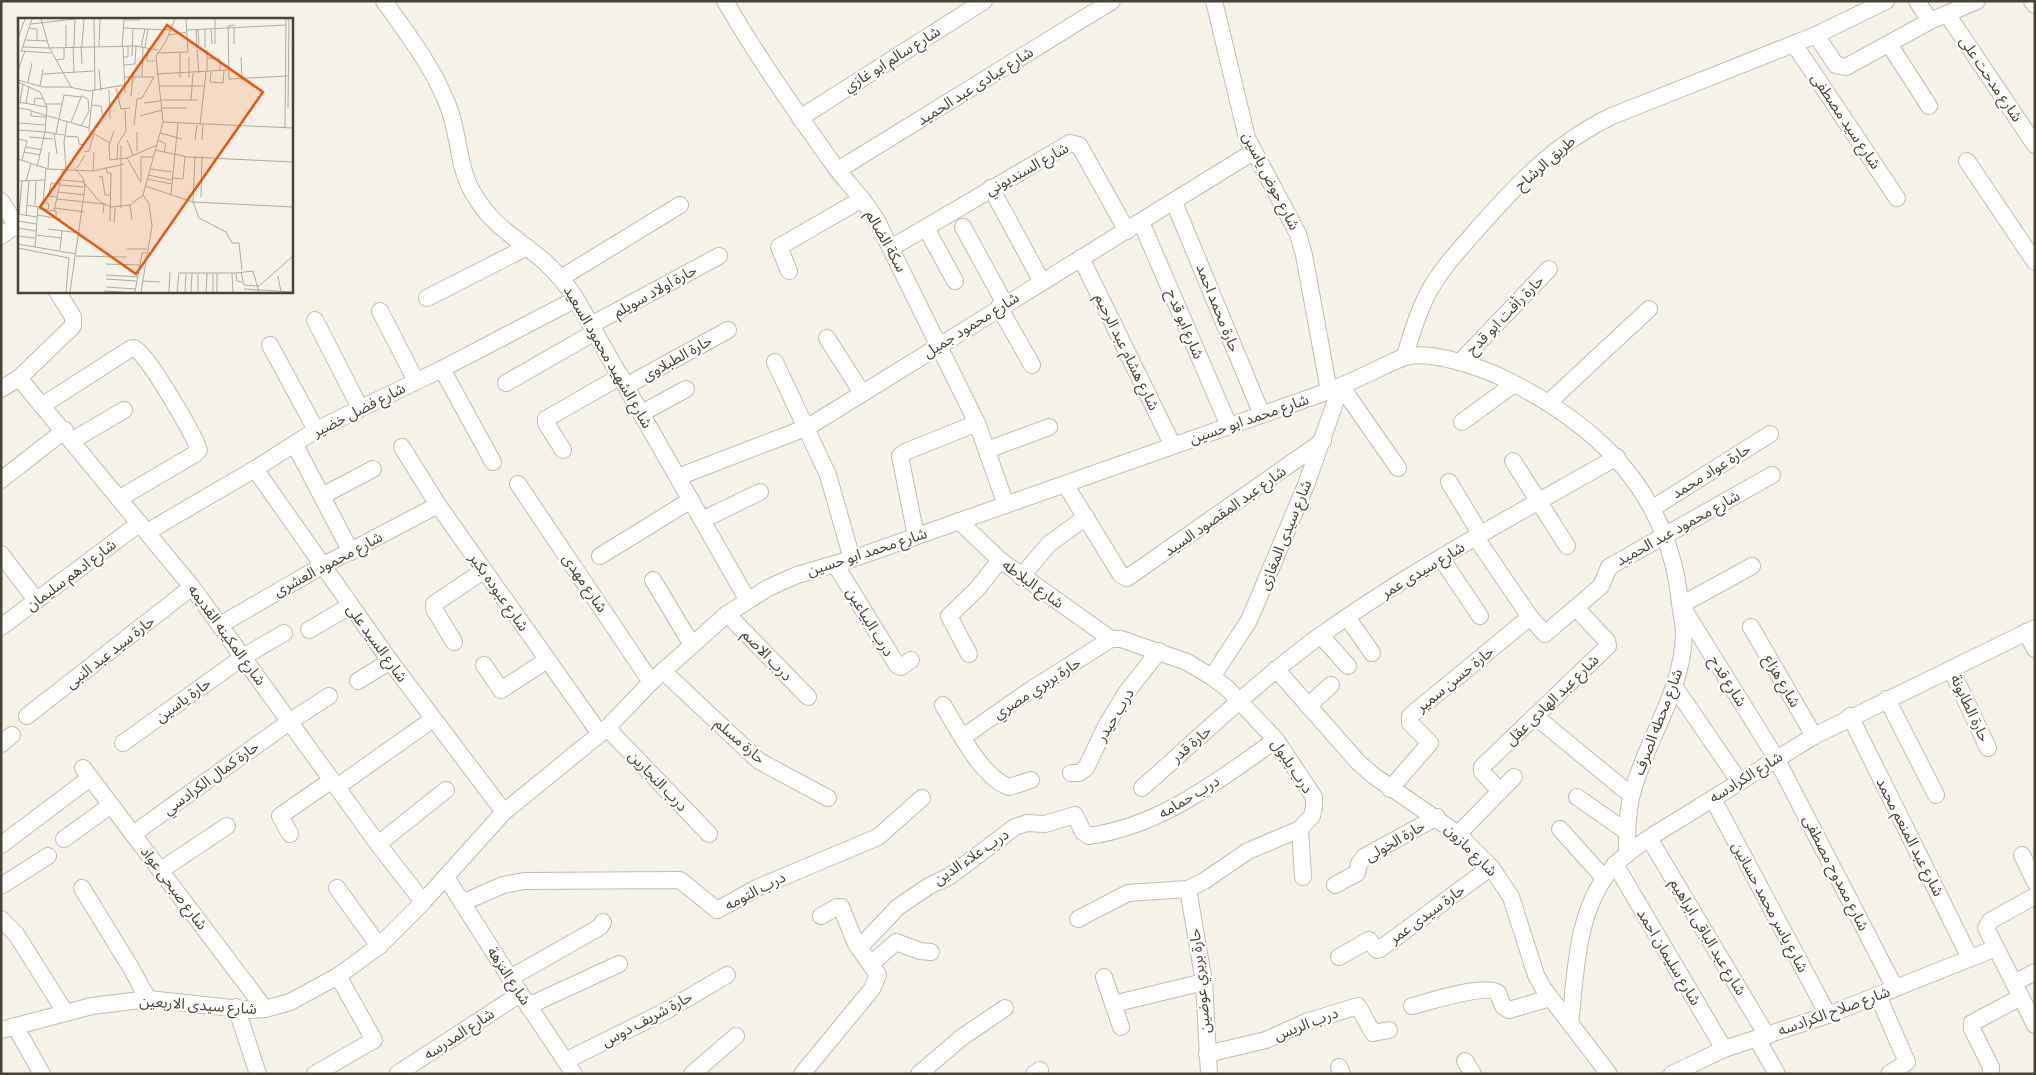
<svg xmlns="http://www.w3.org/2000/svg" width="2036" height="1075" font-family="'Source Sans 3','Noto Sans Arabic',sans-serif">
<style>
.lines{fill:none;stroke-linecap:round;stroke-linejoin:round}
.street-casing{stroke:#c3bdae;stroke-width:18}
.street{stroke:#fff;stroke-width:16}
.labels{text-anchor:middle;stroke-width:4.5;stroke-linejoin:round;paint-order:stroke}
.street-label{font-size:15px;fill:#494337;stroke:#fff}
.inset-road{fill:none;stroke:#b0aca2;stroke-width:1}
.view{fill:#e8590c;fill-opacity:0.15;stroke:#e8590c;stroke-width:2.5}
.inset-edge{fill:none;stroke:#494337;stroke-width:2.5}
</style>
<rect width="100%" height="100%" fill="#f5f2e9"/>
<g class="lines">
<g class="street-casing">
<g id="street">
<path d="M384,1C408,35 434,68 449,108C459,135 458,166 472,191C491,226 516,237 545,262C557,273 567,285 576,299L747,599"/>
<path d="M725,1C758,58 795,110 833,164C847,183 865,200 877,221L977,423L1006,505"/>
<path d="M1214,1L1247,138L1298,234L1304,255L1329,391"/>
<path d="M1917,1L1930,21"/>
<path d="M2032,1L2035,5"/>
<path d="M1947,14L2035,145"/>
<path d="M1816,35L1836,65L1846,67L1930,21L1977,1"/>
<path d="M1794,44L1897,198"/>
<path d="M1889,44L1929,106"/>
<path d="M800,118L984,1"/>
<path d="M1967,161L2035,262"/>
<path d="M838,170L1112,1"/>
<path d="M991,188L1042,282"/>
<path d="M1,201L19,229"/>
<path d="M1174,202L1262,415"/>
<path d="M1141,222L1229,426"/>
<path d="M963,227L1005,304"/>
<path d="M926,228L955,281"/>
<path d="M1,236L16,225"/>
<path d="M891,248L1070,143L1079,145L1127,231"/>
<path d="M1081,258L1173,446"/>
<path d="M789,271L779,247L862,199"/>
<path d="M561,278L680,205"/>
<path d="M427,298L527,247"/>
<path d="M999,307L1032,365"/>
<path d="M380,311L416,381"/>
<path d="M315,320L360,408"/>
<path d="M591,325L719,256"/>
<path d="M827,338L862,393"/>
<path d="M270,345L316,430"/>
<path d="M1405,356C1411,335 1417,315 1427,295C1439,272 1456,253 1473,234C1514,187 1555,143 1612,116L1816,35L1886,1"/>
<path d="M775,362L828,475L852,559"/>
<path d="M1460,362L1549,269"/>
<path d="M442,369L493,462"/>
<path d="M19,378L192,587L378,844L423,902"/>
<path d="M506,383L595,332"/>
<path d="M626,386L728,330"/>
<path d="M1341,386L1398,468"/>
<path d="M1,389L19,378L73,326V317L57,291"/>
<path d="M1548,403L1649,309"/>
<path d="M43,405L130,349L134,348C146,351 194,435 199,450L195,454L120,498"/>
<path d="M642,413L686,389"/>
<path d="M1462,422L1514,384"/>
<path d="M73,440L124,410"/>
<path d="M295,445L351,552"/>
<path d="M402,447L438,505L600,734"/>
<path d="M563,450L546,423V419L621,376"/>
<path d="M987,450L1049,427"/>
<path d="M1513,461L1567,546"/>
<path d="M255,469L390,661L504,812"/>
<path d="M678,477L808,427L1253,152"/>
<path d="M1,480L65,430"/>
<path d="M1449,482L1481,535"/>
<path d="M518,484L651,682"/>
<path d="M1065,484L1121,575L1127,578L1323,441"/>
<path d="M322,496L373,469"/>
<path d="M1653,508L1770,434"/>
<path d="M702,520L760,492"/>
<path d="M959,521L1000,560L1111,639"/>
<path d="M147,532L255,469L316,430L442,369L576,299"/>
<path d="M916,536L900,456L905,452L977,423"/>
<path d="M1476,538L1530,617L1545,634L1601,586L1609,567L1772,475"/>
<path d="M1,554L36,600"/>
<path d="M600,556L691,500"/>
<path d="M1441,558L1480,616"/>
<path d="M835,564L897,665L901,667L911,660"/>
<path d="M1752,566L1681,605L1776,758L1895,988"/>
<path d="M1021,577L1049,544L1086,517"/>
<path d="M653,580L692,645"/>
<path d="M727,614L808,697"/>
<path d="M1347,617L1372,653"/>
<path d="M220,625L322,566L438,505"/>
<path d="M1,627L140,523"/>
<path d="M1751,627L1814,736"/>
<path d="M309,630L350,606"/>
<path d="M2026,632L2035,649"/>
<path d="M1321,636L1348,666"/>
<path d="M454,642L434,609V604L483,571"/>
<path d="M969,654L949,616L978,588L1000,560"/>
<path d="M484,665L501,690L547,660"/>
<path d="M1276,669L1358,762L1374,776L1458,834L1491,867L1511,897L1536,975L1543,988L1609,1074"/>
<path d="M1951,669L1988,748"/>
<path d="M663,671L759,761L828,798"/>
<path d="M1212,677L1248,622L1256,604L1306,485L1341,386"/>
<path d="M358,681L390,661"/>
<path d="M1674,686L1739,781"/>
<path d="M1887,699L1936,795"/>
<path d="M943,705C958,729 981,777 1009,787L1031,780"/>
<path d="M1308,706L1331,685"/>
<path d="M27,716L192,587"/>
<path d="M1850,716L1970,958"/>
<path d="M1536,717L1631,795"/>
<path d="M607,728L709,834"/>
<path d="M963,737L1029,691L1111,639H1121L1187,662L1212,677L1227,688L1276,740L1314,797V807L1312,816L1300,829L1248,851L1204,881L1188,889L1128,893L1078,919"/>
<path d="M123,743L243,657L284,633"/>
<path d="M1,744L12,735"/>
<path d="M83,768L265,1009"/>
<path d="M1071,773H1079L1086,768L1106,726L1126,693L1159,651"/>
<path d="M337,787L433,719"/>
<path d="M1142,788C1201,736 1258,681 1321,635C1415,568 1517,514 1617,457"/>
<path d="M1390,789L1430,743L1410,723V716L1530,617"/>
<path d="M1500,791L1482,772V767L1608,646L1607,641L1576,608"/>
<path d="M1577,797L1627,832"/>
<path d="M1713,799L1828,1015"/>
<path d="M1300,829L1303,877"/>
<path d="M1560,829L1604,878"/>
<path d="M133,834L289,722L329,696"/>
<path d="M290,834L280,816L332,780"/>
<path d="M1458,834L1514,777"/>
<path d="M1649,838L1767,1036"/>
<path d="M64,839L111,805"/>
<path d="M378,844L446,790"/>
<path d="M1,845L90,778"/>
<path d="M2022,855L2035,882"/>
<path d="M1615,864L1724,1049"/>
<path d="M161,870L227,826"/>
<path d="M446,877L510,978L574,1074"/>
<path d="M1335,885L1357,873L1359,864L1364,857L1437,817"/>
<path d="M1,886L48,856"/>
<path d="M82,888L131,968L148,999"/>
<path d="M337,888L379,946"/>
<path d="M1188,889L1204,982L1209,1074"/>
<path d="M2035,896L1990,921L1986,928L2035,1025"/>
<path d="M462,903L503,885L524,881L680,880L717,910L759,887L878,837L922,798"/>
<path d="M1,919L16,934L65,1012"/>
<path d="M859,948L898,907L929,886L950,876L1015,827L1027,823L1045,824L1075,815L1083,832L1089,836C1163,825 1217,781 1276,740"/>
<path d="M1339,957L1369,940L1377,950L1380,949L1491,867"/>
<path d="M871,964L896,942L920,951L931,952"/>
<path d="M1104,977L1121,1027"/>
<path d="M510,978L600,927L603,922"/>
<path d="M2014,983L2035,972"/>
<path d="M1878,996L1907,1062L1889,1074"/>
<path d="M1113,1004L1204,982"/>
<path d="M528,1006L619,964"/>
<path d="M1412,1006C1429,1002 1485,983 1498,993L1503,1006L1509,1010L1550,998"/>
<path d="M236,1007L258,1074"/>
<path d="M1570,1024C1576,971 1576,905 1616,864C1625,854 1638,846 1649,838L1814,736L2035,628"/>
<path d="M15,1026L42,1074"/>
<path d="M1,1030L92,1006L148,999L250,1010L265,1009L290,1002L338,976L379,946L423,902L504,812L607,728L651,682L727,614L768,588L797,575L852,559L1329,391C1348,383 1366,375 1384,366C1391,363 1398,359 1405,357C1430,350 1480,367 1503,378C1599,425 1669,493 1680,603C1681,613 1684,623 1684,633C1683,692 1646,739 1632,794C1627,813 1627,834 1627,854"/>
<path d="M1757,1039L1777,1074"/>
<path d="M1207,1054L1266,1040L1306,1022L1358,1006L1373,1033L1389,1030"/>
<path d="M565,1061L664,1012L727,975"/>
<path d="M1465,1061L1473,1074"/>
<path d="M1339,1067L1342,1074"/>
<path d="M315,1074L374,1040L338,976"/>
<path d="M397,1074L520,994"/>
<path d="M692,1074L736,1036"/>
<path d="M802,1074L872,989L878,975L856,944L841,907H837L821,916"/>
<path d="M919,1074L961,1038L1005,1008"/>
<path d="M1034,1074L1040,1070"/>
<path d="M1672,1074L1724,1049L1828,1015L1996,948"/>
<path d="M1991,1074V1067L1972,1029V1023L2021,997"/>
</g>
</g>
<use href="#street" class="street"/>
</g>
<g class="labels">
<g class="street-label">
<text transform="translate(892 59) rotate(-32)" y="5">شارع سالم ابو غازي</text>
<text transform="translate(1991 79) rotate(56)" y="5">شارع مدحت على</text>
<text transform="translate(975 86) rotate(-32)" y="5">شارع عبادى عبد الحميد</text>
<text transform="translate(1846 121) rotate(56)" y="5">شارع سيد مصطفى</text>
<text transform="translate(1545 163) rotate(-41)" y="5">طريق الرشاح</text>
<text transform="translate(1027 169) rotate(-29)" y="5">شارع السنديوني</text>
<text transform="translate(1271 181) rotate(63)" y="5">شارع حوض ياسين</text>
<text transform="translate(886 241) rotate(61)" y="5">سكة الضالم</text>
<text transform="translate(655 291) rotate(-29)" y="5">حارة اولاد سويلم</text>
<text transform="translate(1218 308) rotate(68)" y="5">حارة محمد احمد</text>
<text transform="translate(1505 315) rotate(-46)" y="5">حارة رأفت ابو قدح</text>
<text transform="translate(1185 324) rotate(67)" y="5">شارع ابو قدح</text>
<text transform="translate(971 325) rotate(-32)" y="5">شارع محمود جميل</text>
<text transform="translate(1127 352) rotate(64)" y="5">شارع هشام عبد الرحيم</text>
<text transform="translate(608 357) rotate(60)" y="5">شارع الشهيد محمود السعيد</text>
<text transform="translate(677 358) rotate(-29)" y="5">حارة الطبلاوى</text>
<text transform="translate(359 410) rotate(-27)" y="5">شارع فضل خضير</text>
<text transform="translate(1249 419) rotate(-19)" y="5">شارع محمد ابو حسين</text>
<text transform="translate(1711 471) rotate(-32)" y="5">حارة عواد محمد</text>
<text transform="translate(1225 511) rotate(-35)" y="5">شارع عبد المقصود السيد</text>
<text transform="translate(1678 528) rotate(-29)" y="5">شارع محمود عبد الحميد</text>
<text transform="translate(1285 535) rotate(-68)" y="5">شارع سيدى المغازى</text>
<text transform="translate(867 552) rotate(-18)" y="5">شارع محمد ابو حسين</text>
<text transform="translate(328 564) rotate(-28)" y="5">شارع محمود العشرى</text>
<text transform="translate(1423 570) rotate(-31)" y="5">شارع سيدى عمر</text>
<text transform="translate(71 575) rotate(-37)" y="5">شارع ادهم سليمان</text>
<text transform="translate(585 583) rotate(56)" y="5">شارع مهدى</text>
<text transform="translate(1033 584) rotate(36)" y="5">شارع البلاطه</text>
<text transform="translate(499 592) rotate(55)" y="5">شارع عبوده بكير</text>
<text transform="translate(870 622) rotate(59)" y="5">درب البياعين</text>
<text transform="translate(227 635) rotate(54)" y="5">شارع المكينه القديمه</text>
<text transform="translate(377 643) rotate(54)" y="5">شارع السيد على</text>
<text transform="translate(110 652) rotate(-38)" y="5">حارة سيد عبد النبى</text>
<text transform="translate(767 655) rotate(46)" y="5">درب الاصم</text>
<text transform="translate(1455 679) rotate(-39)" y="5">حارة حسن سمير</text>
<text transform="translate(1728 681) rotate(58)" y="5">شارع قدح</text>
<text transform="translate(1782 681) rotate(60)" y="5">شارع هزاع</text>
<text transform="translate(1037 688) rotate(-33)" y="5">حارة بربري مصري</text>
<text transform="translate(183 700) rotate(-36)" y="5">حارة ياسين</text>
<text transform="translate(1552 700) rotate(-44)" y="5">شارع عبد الهادى عقل</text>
<text transform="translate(1970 708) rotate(65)" y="5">حارة الطابونة</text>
<text transform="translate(1115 715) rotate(-59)" y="5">درب حيدر</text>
<text transform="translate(1658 722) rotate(-69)" y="5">شارع محطه الصرف</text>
<text transform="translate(740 741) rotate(41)" y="5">حارة مسلم</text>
<text transform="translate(1191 744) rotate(-41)" y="5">حارة قدر</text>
<text transform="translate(1292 766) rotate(56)" y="5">درب بلبول</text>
<text transform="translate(1746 777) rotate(-32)" y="5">شارع الكرادسه</text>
<text transform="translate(211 778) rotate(-36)" y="5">حارة كمال الكرادسي</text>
<text transform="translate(658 781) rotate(46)" y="5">درب النجارين</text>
<text transform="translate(1189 797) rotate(-31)" y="5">درب حمامه</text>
<text transform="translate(1910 837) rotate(63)" y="5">شارع عبد المنعم محمد</text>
<text transform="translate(1395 841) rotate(-30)" y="5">حارة الخولى</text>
<text transform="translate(1471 850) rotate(45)" y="5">شارع مازون</text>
<text transform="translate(971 857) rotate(-34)" y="5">درب علاء الدين</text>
<text transform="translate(1836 873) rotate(63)" y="5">شارع ممدوح مصطفى</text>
<text transform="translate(174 888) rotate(53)" y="5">شارع صبحى عواد</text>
<text transform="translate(755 891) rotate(-27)" y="5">درب التومه</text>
<text transform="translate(1770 907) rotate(62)" y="5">شارع ياسر محمد حسانين</text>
<text transform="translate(1427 914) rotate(-36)" y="5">حارة سيدى عمر</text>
<text transform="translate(1708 937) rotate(59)" y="5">شارع عبد الباقى ابراهيم</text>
<text transform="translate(1669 957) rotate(59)" y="5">شارع سليمان احمد</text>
<text transform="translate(509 976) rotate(57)" y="5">شارع النزهة</text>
<text transform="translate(1200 981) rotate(-96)" y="5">حارة بربري عوضين</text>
<text transform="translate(198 1005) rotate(4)" y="5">شارع سيدى الاربعين</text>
<text transform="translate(1834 1011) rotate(-20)" y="5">شارع صلاح الكرادسه</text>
<text transform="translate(647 1019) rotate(-28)" y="5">حارة شريف دوس</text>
<text transform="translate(1306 1024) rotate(-21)" y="5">درب الريس</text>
<text transform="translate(459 1034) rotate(-33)" y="5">شارع المدرسه</text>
</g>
</g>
<g transform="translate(18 18)">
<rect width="275" height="275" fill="#f5f2e9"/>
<path class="inset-road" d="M23,1L31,29L53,69M76,1L77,73M168,1L170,34M197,1V26M106,2H122M13,6L57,1M217,7L210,8L211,61L270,58M11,10L19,11V22M105,10L152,12M216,10V26M178,11L179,30M180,11L181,27M187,11V30M193,11L194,26M169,12L268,7M151,17L169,14M0,20L7,1M7,22L29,23M55,28L56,54M56,28L57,2M63,28L64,46M64,28L66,1M81,28L82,1M5,29L31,30M48,29V7M104,29L106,1M105,29L107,75M123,29L127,11M127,29L130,11M31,30L118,28L140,32M130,30L129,43H137M179,32L181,55M189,32V54M3,33L33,35M3,34L14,1M162,34V60M139,35L170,34M114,38L115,11M106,39H110V28M223,39L224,62M189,40L202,41V53M38,42L46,41V29M106,47L117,46L118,28M81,51L83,73M0,52L7,33M193,54L192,64L205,65L206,53M25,56L76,53M138,56L210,52M107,59H136M124,59L125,29M171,60V39M0,62L25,69H51L71,73L106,67M0,64L22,74L29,89L27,114L19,149M10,64L14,45M22,68L25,51M141,68H187M98,70L103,91L112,90M91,72L92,101M113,78L115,58M142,82H180M173,82L175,55M0,84L29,89M2,84L5,66M8,85L11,68M126,85L142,83M28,86H44M16,87L17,80L26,81M73,87L83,88L85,100M0,90L13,92V98L28,99M143,90H169M270,90L271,1M13,93L71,110M122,98L144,92M53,104L64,77M145,104L275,110M0,105L28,107M116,107L119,81L124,80L136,59M182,107L188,54M63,108L71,93L70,81L64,78M71,110L75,73M71,110V113L92,125M267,110L268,1M0,112L27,114M96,113L91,127L92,142L109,140L139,127M27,114L46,117M36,115L39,136M38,115L46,77L63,79M142,115L164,121M46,118L60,119L61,126L66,127M11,119L35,121M0,121L9,123L4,142M109,122L115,137M140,122L148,126L146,135M177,122L179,107M184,122L185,107M8,129L24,132M137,132L170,139L275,144M119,133V114M6,134L22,137M66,134L71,133L76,116M177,138L175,184L181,200L208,214L214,225H221L224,252M109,140L122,163M0,141L30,151L75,153L106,146M99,142L100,126L108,113L107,92M88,149L89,155H93L92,203M59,150L67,137M28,151L25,184L31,186L30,192M30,151L31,134M48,151L46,124L49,103M132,151L154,154M75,153L76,134M130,157L154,162M81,159L84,158L87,177H92M154,160L165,161L167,138M129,161L154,166M44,162L67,164M0,163L27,162M8,163L13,146M123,165V139H135M67,166L81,183L93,189L112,187L125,177M42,167L67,169M127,168L175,184L275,189M40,174L67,177M153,176L160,105M125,177L145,104L138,38L148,23L157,1M39,179L31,178L33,165L43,166M183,179L184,138M39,181L86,186L85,195M9,187L20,189L17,229M17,187L18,162M112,187L114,202M37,190L66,194M103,190V127M20,191L38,193V200M36,193L45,151M0,196L19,199M1,197L4,163M19,197L43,201M8,198L11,162M0,203L18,206M96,205L97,190M0,210L18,213M30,211L62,215M18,217L43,220M0,218L17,220M0,226L58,236M0,230L51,240L48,274M109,231H129M42,232L44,213M58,238L108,239M88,246L122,247M223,254L226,267L241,268M214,255L215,274M88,257L120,259M260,258L263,274M88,261L119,263M124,263L142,264M224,264L219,263L218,255L235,253L241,274M241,268L275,238M88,269L118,271M226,271L275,274M86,273L105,274M52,274L67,169L65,160L56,150M117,274L124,235L128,234M123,274L134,208L131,186L125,177M151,274L152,254M159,274L161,255H218M167,274L168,255M173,274L174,255M180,274V255M188,274L189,255M195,274V255M199,274V255"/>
<path class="view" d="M149,7L245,74L118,256L22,189Z"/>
<rect width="275" height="275" class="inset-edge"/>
</g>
<rect width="2036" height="1075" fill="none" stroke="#494337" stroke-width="5"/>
</svg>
